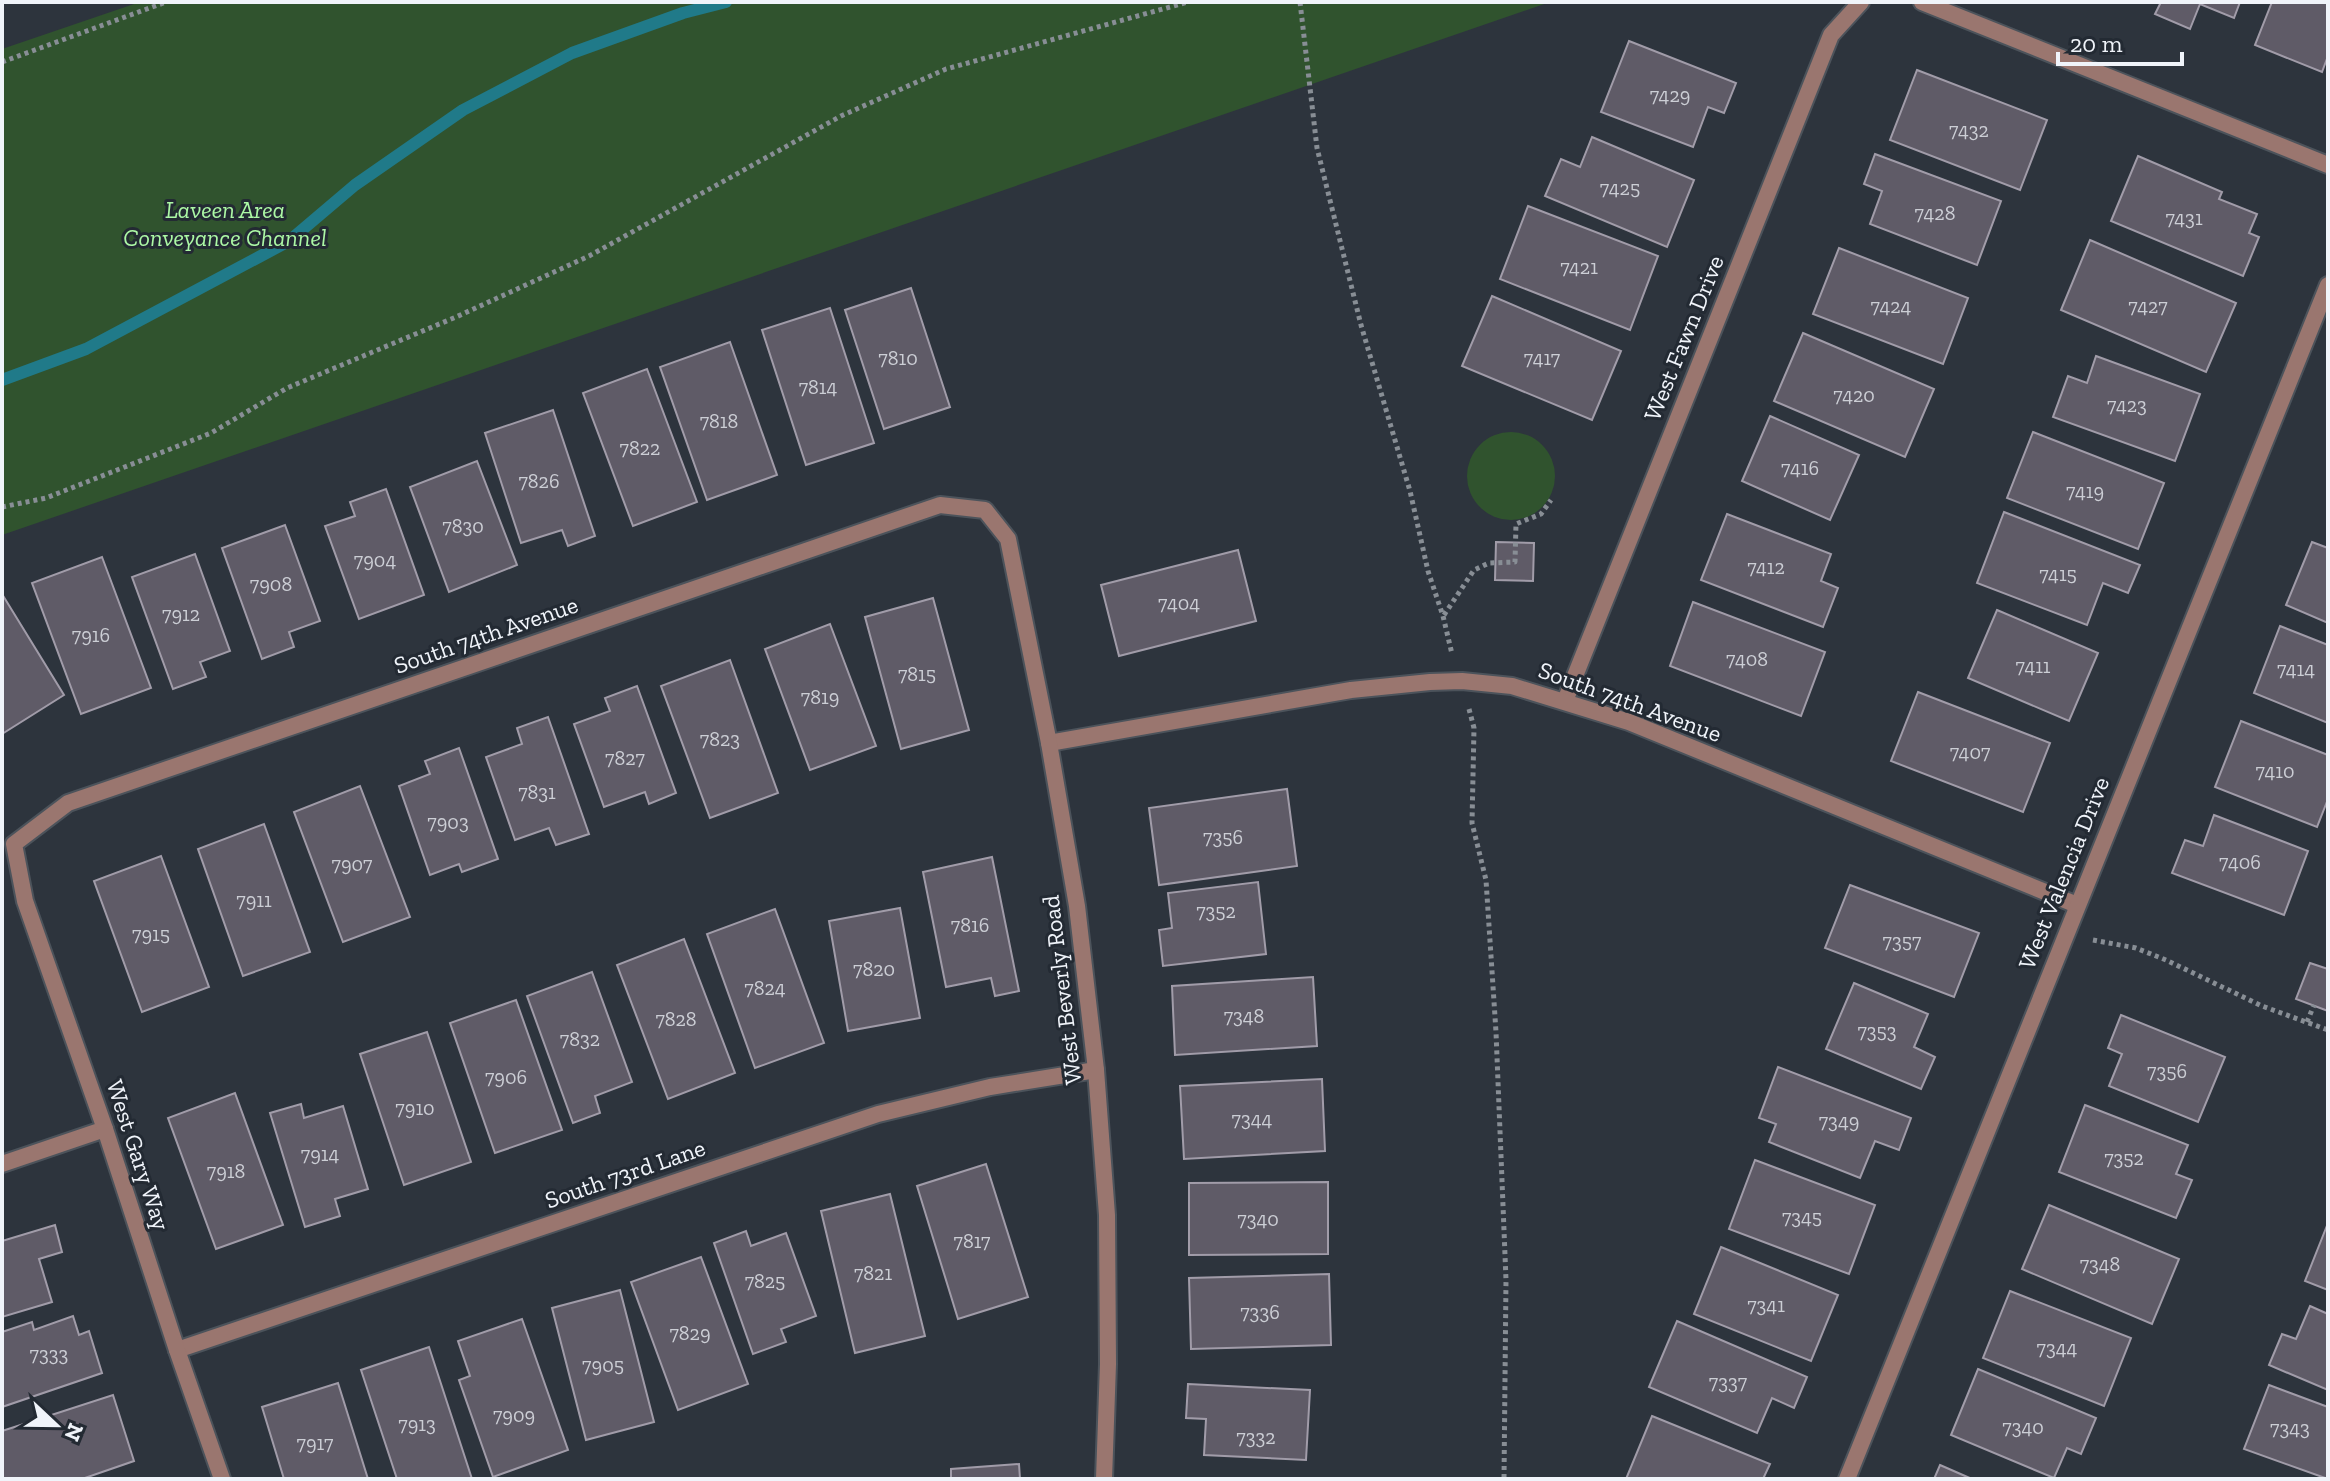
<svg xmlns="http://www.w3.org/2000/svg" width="2330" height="1481" font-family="'Zilla Slab',serif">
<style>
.green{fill:#30532e}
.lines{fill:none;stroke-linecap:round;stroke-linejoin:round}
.stream{stroke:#207a89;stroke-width:12}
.building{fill:#5f5b67;stroke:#a19ca9;stroke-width:2}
.street-casing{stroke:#4c535b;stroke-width:20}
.path{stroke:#888e95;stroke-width:5;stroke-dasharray:4 4;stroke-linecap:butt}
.street{stroke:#9a766f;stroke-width:16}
.labels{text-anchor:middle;stroke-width:6;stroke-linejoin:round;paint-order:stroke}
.number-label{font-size:20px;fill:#ccced5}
.park-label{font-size:24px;font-style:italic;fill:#acf8a5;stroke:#232a33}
.street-label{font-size:24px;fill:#f0f4fa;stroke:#232a33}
</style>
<rect width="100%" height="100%" fill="#2d343d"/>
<g class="green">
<path d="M140,2H1550L2,535V49Z"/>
<circle cx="1511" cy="476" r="44"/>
</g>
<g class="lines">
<path class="stream" d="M2,380L86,349L289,241L355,185L463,110L572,53L683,13L726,2"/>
</g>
<g class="building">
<path d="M2161,2H2240L2234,18L2200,4L2190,29L2155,14Z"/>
<path d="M2272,2H2328V56L2322,72L2255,45Z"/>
<path d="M1629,41L1736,83L1724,113L1708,107L1693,147L1601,112Z"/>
<path d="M1917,70L2047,120L2020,190L1890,140Z"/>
<path d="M1592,137L1694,180L1667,247L1545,196L1561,159L1580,167Z"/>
<path d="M1875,154L2001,201L1977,265L1870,224L1882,191L1864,184Z"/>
<path d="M2138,156L2222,192L2219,199L2257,214L2249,233L2259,237L2243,276L2111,221Z"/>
<path d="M1528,206L1658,256L1630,330L1500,279Z"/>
<path d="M2090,240L2236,303L2206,372L2061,310Z"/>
<path d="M1839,248L1968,298L1943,364L1813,314Z"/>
<path d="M911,288L950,407L884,429L845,310Z"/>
<path d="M1492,296L1621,351L1592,420L1462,366Z"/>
<path d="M830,308L874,443L806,465L762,330Z"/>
<path d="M1803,333L1934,389L1905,457L1774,401Z"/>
<path d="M730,342L777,475L707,500L660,367Z"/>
<path d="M2096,356L2200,394L2175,461L2053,417L2068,376L2087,383Z"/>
<path d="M647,369L697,502L633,526L583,393Z"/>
<path d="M553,410L595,536L568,546L562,530L521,543L485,433Z"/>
<path d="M1770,416L1859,455L1830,520L1742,481Z"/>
<path d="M2033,432L2164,483L2138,549L2007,498Z"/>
<path d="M477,461L517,565L449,592L410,487Z"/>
<path d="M386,489L424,595L359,619L325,526L355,516L350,502Z"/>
<path d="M2004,512L2140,565L2128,593L2103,583L2087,625L1977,583Z"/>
<path d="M1727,514L1831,554L1821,581L1838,588L1823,627L1701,580Z"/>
<path d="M285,525L320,621L289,632L294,647L262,659L222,548Z"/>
<path d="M1496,542L1534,543L1533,581L1495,580Z"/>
<path d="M2312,542L2328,548V623L2286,605Z"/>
<path d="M1238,550L1256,621L1119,656L1101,585Z"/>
<path d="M195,554L230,651L200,662L206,677L173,689L132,577Z"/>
<path d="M102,557L151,688L81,714L32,583Z"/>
<path d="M2,594L64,695L2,734Z"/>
<path d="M933,598L969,730L901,749L865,617Z"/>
<path d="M1693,602L1825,652L1801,716L1670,666Z"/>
<path d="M1997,610L2098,653L2069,721L1968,678Z"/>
<path d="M830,624L876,746L810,770L765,649Z"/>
<path d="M2280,626L2328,645V723L2254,693Z"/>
<path d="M730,660L778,793L710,818L661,686Z"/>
<path d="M637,686L676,793L649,804L645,792L604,807L574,724L610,711L605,698Z"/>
<path d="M1918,692L2050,743L2023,812L1891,761Z"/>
<path d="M548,717L589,834L556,845L549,828L515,840L486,757L522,744L517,728Z"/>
<path d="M2241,721L2328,755V799L2317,827L2215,787Z"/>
<path d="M459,748L498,859L462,872L459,864L430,875L399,786L430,774L425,761Z"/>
<path d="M360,786L410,917L343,942L294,812Z"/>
<path d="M1287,789L1297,866L1159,885L1149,808Z"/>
<path d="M2214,815L2308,851L2284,915L2172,873L2185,840L2203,846Z"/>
<path d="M264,824L310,952L243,976L198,849Z"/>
<path d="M161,856L209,987L142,1012L94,881Z"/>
<path d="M992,857L1019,991L995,996L991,978L946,987L923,872Z"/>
<path d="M1258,882L1266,954L1163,966L1159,930L1172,928L1168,893Z"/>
<path d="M1850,885L1979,933L1954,997L1825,948Z"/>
<path d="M900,908L920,1018L848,1031L829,921Z"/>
<path d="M775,909L824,1043L755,1068L707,934Z"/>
<path d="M684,939L735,1073L668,1099L617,965Z"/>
<path d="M2310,963L2328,969V1011L2296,999Z"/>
<path d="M592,972L632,1082L595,1096L600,1113L573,1123L527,996Z"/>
<path d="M1313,977L1317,1046L1175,1055L1172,986Z"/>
<path d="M1854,983L1928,1014L1914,1047L1935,1057L1921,1089L1826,1049Z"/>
<path d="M516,1000L562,1130L495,1153L450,1023Z"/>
<path d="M2121,1015L2225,1057L2198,1122L2109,1086L2122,1054L2108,1048Z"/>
<path d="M427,1032L471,1162L404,1185L360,1054Z"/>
<path d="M1778,1067L1911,1118L1899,1150L1875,1141L1860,1178L1769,1142L1776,1124L1759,1118Z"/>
<path d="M1322,1079L1325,1151L1184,1159L1180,1086Z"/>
<path d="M235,1093L283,1225L216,1249L168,1118Z"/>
<path d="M301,1104L304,1118L343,1106L368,1189L335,1199L340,1216L305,1227L270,1113Z"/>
<path d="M2085,1105L2188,1145L2176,1174L2192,1180L2176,1218L2059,1172Z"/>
<path d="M1755,1160L1875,1205L1849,1274L1729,1229Z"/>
<path d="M986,1164L1028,1297L958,1319L917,1186Z"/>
<path d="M1328,1182V1254L1189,1255V1183Z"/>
<path d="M890,1194L925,1336L855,1353L821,1211Z"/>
<path d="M2049,1205L2179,1259L2152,1324L2022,1269Z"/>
<path d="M2328,1223V1290L2305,1281Z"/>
<path d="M55,1225L62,1252L39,1259L52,1302L2,1317V1241Z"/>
<path d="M746,1231L751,1246L786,1233L816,1316L781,1329L786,1342L753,1354L714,1243Z"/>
<path d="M1721,1247L1838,1295L1811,1361L1694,1314Z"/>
<path d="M701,1257L748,1384L678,1410L631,1282Z"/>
<path d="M1329,1274L1331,1345L1191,1349L1189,1278Z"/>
<path d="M620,1290L654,1422L586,1440L552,1308Z"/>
<path d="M2010,1291L2131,1338L2104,1406L1983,1358Z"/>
<path d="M2310,1306L2328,1314V1390L2269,1365L2282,1334L2296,1339Z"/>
<path d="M73,1316L79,1335L89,1331L102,1373L2,1407V1332L32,1322L34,1330Z"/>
<path d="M522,1319L568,1450L493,1477L459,1380L470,1376L458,1341Z"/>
<path d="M1677,1321L1807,1377L1794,1408L1772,1398L1757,1433L1649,1387Z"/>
<path d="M429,1347L472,1479H397L361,1370Z"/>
<path d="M1978,1369L2096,1418L2081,1454L2067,1448L2054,1478L1951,1435Z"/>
<path d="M338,1383L368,1479H284L262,1407Z"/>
<path d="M1188,1384L1310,1390L1306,1460L1204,1455L1206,1419L1186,1418Z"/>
<path d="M2269,1385L2328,1407V1479L2244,1449Z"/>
<path d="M113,1395L134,1461L82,1479H2V1431Z"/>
<path d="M1652,1416L1770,1464L1763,1479H1626Z"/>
<path d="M1019,1464L1020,1479H951V1469Z"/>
<path d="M1940,1465L1972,1479H1934Z"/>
</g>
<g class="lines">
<g class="street-casing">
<g id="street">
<path d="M1922,2L2328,165"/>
<path d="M1565,701L1831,35L1861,2"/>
<path d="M1049,743L1351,690L1430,682L1462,681L1512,686L1629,722L2077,905"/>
<path d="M2,1164L105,1129"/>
<path d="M177,1350L878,1114L990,1087L1096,1070"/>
<path d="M222,1479L177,1350L105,1129L25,901L14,844L68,803L940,505L985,510L1008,539L1049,743L1077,906L1096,1070L1107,1215L1108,1364L1104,1479"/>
<path d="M1847,1479L2328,285"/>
</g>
</g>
<g class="path">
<path d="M1300,2L1317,148L1361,325L1410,491L1428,571L1443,616L1452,654"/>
<path d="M2,62L166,2"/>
<path d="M2,507L46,498L211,433L287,388L456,317L589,256L841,116L946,69L1188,2"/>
<path d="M1444,615L1474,570L1489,563L1515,562L1516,524L1541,514L1551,500"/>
<path d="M1469,709L1474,728L1472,823L1486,880L1496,1032L1506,1280L1504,1479"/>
<path d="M2093,940L2136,948L2166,960L2262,1006L2328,1030"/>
<path d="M2307,1022L2314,1005"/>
</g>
<use href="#street" class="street"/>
</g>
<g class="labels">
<g class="number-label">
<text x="1670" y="102">7429</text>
<text x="1969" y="137">7432</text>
<text x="1620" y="195">7425</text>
<text x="1935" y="220">7428</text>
<text x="2184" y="225">7431</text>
<text x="1579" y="274">7421</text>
<text x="1891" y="313">7424</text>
<text x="2148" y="313">7427</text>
<text x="898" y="365">7810</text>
<text x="1542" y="365">7417</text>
<text x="818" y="394">7814</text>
<text x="1854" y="402">7420</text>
<text x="2127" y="412">7423</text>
<text x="719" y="428">7818</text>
<text x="640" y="455">7822</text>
<text x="1800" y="475">7416</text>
<text x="539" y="488">7826</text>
<text x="2085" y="498">7419</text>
<text x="463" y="533">7830</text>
<text x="375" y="567">7904</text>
<text x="1766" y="574">7412</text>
<text x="2058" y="581">7415</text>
<text x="271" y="591">7908</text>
<text x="1179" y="610">7404</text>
<text x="181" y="621">7912</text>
<text x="91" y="642">7916</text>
<text x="1747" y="666">7408</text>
<text x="2033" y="673">7411</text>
<text x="2296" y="676">7414</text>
<text x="917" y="681">7815</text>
<text x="820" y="704">7819</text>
<text x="720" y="746">7823</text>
<text x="1970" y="759">7407</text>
<text x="625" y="765">7827</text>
<text x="2275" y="778">7410</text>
<text x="537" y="799">7831</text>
<text x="448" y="829">7903</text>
<text x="1223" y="844">7356</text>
<text x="2240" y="869">7406</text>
<text x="352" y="871">7907</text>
<text x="254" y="907">7911</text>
<text x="1216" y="918">7352</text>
<text x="970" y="932">7816</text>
<text x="151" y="941">7915</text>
<text x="1902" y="948">7357</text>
<text x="874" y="976">7820</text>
<text x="765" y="995">7824</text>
<text x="1244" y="1023">7348</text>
<text x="676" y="1026">7828</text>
<text x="1877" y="1038">7353</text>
<text x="580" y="1046">7832</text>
<text x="2167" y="1078">7356</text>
<text x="506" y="1084">7906</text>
<text x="415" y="1115">7910</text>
<text x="1252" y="1126">7344</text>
<text x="1839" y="1128">7349</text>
<text x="320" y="1161">7914</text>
<text x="2124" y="1165">7352</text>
<text x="226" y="1178">7918</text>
<text x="1802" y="1224">7345</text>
<text x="1258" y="1226">7340</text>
<text x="972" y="1248">7817</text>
<text x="2100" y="1271">7348</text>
<text x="873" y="1280">7821</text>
<text x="765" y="1288">7825</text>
<text x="1766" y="1312">7341</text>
<text x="1260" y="1319">7336</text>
<text x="690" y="1340">7829</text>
<text x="2057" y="1355">7344</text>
<text x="49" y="1361">7333</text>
<text x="603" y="1372">7905</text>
<text x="1728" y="1389">7337</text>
<text x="514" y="1422">7909</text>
<text x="417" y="1431">7913</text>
<text x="2023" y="1434">7340</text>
<text x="2290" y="1435">7343</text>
<text x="1256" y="1444">7332</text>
<text x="315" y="1450">7917</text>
</g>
<g class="park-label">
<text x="225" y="218">Laveen Area<tspan x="225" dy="28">Conveyance Channel</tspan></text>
</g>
<g class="street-label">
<text transform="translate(1684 338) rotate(-68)" y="8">West Fawn Drive</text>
<text transform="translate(486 635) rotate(-19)" y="8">South 74th Avenue</text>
<text transform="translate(1630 702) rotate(20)" y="8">South 74th Avenue</text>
<text transform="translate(2064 873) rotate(-68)" y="8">West Valencia Drive</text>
<text transform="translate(1062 990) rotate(-97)" y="8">West Beverly Road</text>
<text transform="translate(138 1155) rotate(72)" y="8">West Gary Way</text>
<text transform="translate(625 1174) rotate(-19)" y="8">South 73rd Lane</text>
</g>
</g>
<rect width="2330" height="1481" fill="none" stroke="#f0f4fa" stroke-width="8"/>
<g transform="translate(56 1425) rotate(112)" stroke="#232a33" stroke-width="6" paint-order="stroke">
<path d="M0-6L14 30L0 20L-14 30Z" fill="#f0f4fa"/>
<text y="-12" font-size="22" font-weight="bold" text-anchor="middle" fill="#f0f4fa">N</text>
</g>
<path d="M2058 52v12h124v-12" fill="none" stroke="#f0f4fa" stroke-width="4"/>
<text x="2070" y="52" font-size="24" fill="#f0f4fa" stroke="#232a33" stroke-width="6" paint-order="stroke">20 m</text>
</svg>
